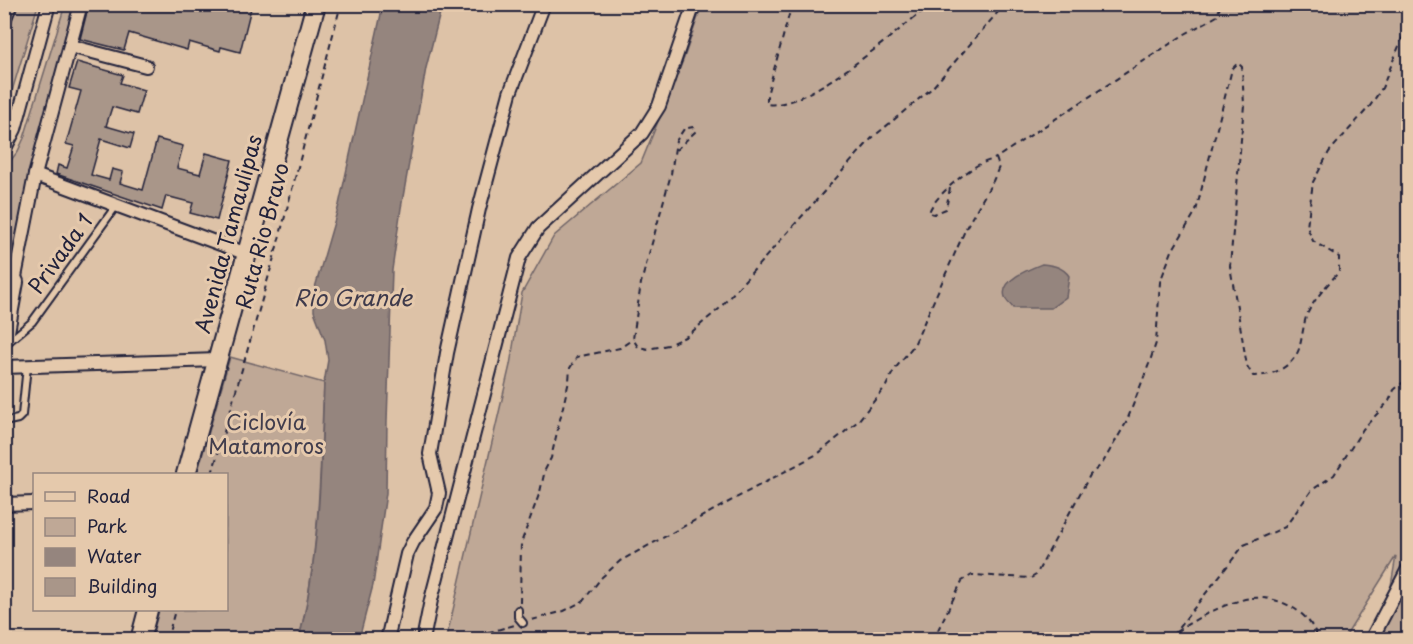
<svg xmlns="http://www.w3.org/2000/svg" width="1413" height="644" font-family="'Playpen Sans',sans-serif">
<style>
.green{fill:#bfa896;stroke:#706568;stroke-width:1.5}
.water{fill:#95857e;stroke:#675d63;stroke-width:1.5}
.building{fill:#a99689;stroke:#22223b;stroke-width:1.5}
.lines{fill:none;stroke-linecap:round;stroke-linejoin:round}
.lane-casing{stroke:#22223b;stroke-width:10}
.street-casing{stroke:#22223b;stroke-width:16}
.secondary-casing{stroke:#22223b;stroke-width:22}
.path{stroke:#22223b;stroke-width:2;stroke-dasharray:6 4.5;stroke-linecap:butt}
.lane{stroke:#e5c9ac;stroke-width:6}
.street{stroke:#e5c9ac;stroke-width:12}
.secondary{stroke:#e5c9ac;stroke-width:18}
.labels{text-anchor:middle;stroke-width:6;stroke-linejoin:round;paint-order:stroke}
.street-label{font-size:21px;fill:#22223b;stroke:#e5c9ac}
.park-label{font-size:21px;fill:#413d4d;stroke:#e5c9ac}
.water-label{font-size:22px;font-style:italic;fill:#3f3b4c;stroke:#e5c9ac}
</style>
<rect width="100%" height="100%" fill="#ddc2a7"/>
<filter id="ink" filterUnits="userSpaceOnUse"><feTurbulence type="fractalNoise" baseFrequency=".0167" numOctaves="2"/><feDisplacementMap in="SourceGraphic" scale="12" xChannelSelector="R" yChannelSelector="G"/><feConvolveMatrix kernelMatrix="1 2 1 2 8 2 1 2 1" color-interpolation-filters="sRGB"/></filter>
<g filter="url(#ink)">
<g class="green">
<path d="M5,5H38L5,114Z"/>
<path d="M65,5H75L31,165L12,259L5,253L4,169L18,151L24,138Z"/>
<path d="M702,5H1408V639H1382L1396,556L1344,639L446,640L510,365L522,293L554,236L641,163L684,58Z"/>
<path d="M230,357L324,383C320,470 320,555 299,639L151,640L159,610H226V474H197Z"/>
</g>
<g class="water">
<path d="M383,5H442L426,68L401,208L392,270L387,421L386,493L373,585L359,639H299C320,555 321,470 324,383L328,360L325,340L314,311V291L339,205Z"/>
<path d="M1042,264C1053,265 1063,267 1069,276L1066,297L1051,308H1013C1011,305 1006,301 1005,297C999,280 1032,268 1042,264Z"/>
</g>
<g class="building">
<path d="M89,4H252L240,52L221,47L220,51L189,42L187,50L129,33L124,50L80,39Z"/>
<path d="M77,62L123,75L120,83L144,90L137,114L112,107L106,126L134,134L130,148L101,139L91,175L109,180L112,169L123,172L120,183L143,190L157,139L183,146L177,168L200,174L206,153L232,160L217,220L190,213L193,203L166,196L162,210L56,174L58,165L67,168L74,146L66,144L81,91L69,88Z"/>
</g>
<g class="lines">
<g class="lane-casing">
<g id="lane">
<path d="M4,28L14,4"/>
<path d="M4,115L18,119"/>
<path d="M7,343L32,322L116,206"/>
<path d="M4,422L18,419L22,415L27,366"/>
<path d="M518,610V617L523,623"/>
</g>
</g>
<g class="street-casing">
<g id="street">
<path d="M70,46L146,66"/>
<path d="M4,150L15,129L49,4"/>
<path d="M35,175L247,254"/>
<path d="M14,282L35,175L81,4"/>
<path d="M4,367L218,360"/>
<path d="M4,504L34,503"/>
<path d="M387,640L407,554L413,542L436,508L439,493L430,454L447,353L479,209L510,93L544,4"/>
<path d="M423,640L431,600L519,258L538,228L642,133L659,106L694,4"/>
<path d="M1371,640L1408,569"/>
</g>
</g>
<g class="secondary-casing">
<g id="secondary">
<path d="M4,265L14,282L4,337"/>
<path d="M186,474L316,4"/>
<path d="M140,640L148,610"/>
</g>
</g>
<g class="path">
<path d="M792,4L767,95V104C807,111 898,30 931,4"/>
<path d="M4,88L13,91"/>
<path d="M676,150L696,131L693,127L684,129L676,141L671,174L641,283L633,339L638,347L648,349L668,345L687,336L719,309L872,138L932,88L1005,4"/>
<path d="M950,188L946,209L934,214L929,213C932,199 961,176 973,168C980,163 989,161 996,158"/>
<path d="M264,248L275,252"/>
<path d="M212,474L275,254L341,4"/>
<path d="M520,603L521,543L540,492L545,470L551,458L569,381L570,368L577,357L620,348L633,339"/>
<path d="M532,620L564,611L583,601L602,577L620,561L819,453L858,421L886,386L894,370L914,345L967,226L993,181L999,167L996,158L1185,34L1217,16L1221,4"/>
<path d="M1176,632C1194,619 1231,600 1252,598C1280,596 1311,612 1318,640"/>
<path d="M1172,636L1244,545L1285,527L1312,490L1334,475L1363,429L1389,401L1394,390L1408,378"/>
<path d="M167,640L175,610"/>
<path d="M469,640L471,637L515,625"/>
<path d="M933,640L962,581L972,575L1031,578L1036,575L1090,475L1102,464L1126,423L1149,364L1156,343L1160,282L1172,251L1196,211L1232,69L1238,63L1242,67L1244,105L1230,266L1247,366L1253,376C1271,376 1292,368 1299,349C1302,339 1303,327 1306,317C1313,300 1327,285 1339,272V257L1313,241L1307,227L1313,182L1329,152L1370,106L1382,88L1408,24"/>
<path d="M1166,640L1172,635"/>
</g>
<use href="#lane" class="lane"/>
<use href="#street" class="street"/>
<use href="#secondary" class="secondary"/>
</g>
</g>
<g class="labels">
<g class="street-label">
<text transform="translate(229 234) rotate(-75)" y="7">Avenida Tamaulipas</text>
<text transform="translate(263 236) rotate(-75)" y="7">Ruta Rio Bravo</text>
<text transform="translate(61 254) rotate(-54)" y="7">Privada 1</text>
</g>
<g class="park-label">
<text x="266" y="430">Ciclovía<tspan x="266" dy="24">Matamoros</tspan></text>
</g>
<g class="water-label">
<text x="353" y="306">Rio Grande</text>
</g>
</g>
<rect width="1413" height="644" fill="none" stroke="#e5c9ac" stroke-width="24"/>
<rect x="12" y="12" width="1389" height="620" fill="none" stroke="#22223b" stroke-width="2" filter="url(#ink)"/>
<rect x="33" y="473" width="195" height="138" fill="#e5c9ac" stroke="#97867f" stroke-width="1.5"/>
<rect x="45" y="492" width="30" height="9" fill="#e5c9ac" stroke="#97867f" stroke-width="1.5"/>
<text x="87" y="503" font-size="18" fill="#22223b">Road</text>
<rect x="45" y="518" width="30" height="18" fill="#bfa896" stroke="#97867f" stroke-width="1.5"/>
<text x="87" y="533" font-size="18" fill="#22223b">Park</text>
<rect x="45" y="548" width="30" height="18" fill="#95857e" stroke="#97867f" stroke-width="1.5"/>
<text x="87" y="563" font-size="18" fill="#22223b">Water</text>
<rect x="45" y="578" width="30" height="18" fill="#a99689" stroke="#97867f" stroke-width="1.5"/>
<text x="87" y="593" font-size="18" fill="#22223b">Building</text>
</svg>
